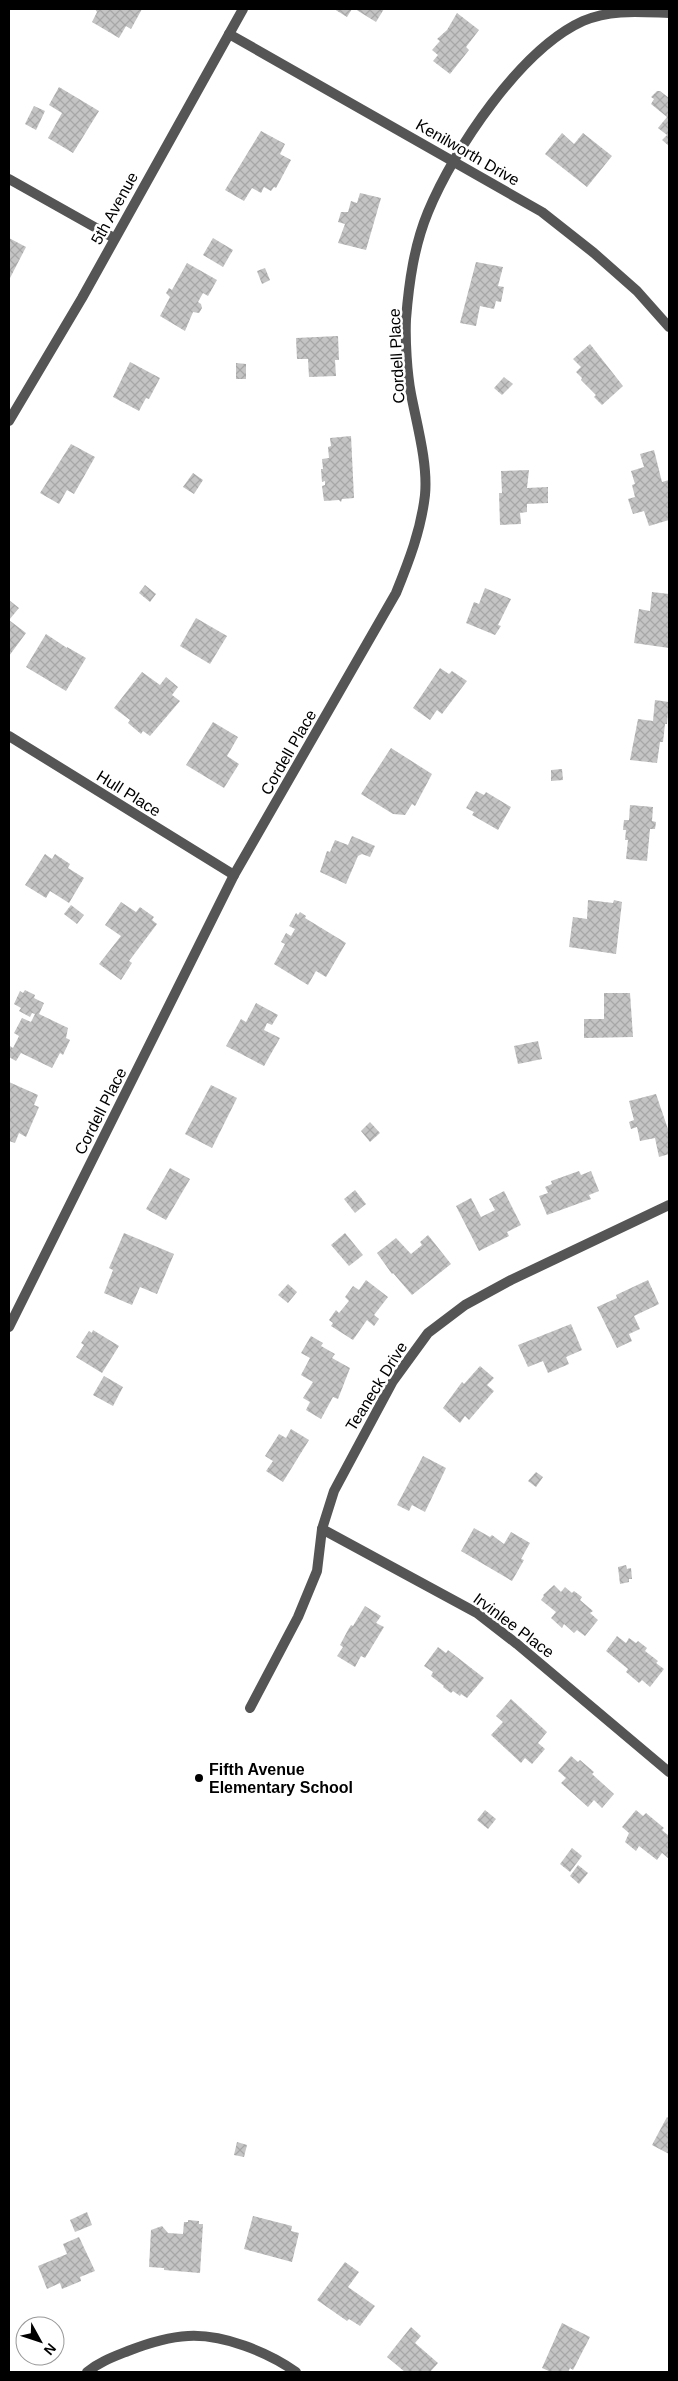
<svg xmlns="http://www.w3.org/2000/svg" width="678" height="2381" font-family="Helvetica,sans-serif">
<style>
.building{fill:url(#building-cross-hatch)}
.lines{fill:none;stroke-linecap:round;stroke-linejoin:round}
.minor{stroke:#555;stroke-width:10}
.tertiary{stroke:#555;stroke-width:10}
.poi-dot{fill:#000;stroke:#fff;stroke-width:2}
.labels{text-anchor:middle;stroke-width:5;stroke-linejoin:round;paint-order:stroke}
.street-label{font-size:16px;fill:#000;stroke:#fff}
.poi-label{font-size:16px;font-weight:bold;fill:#000;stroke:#fff;text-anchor:start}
</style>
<defs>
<pattern id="building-cross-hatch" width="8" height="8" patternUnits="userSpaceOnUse" patternTransform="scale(1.25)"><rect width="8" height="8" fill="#c4c4c4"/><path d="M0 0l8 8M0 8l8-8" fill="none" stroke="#a7a7a7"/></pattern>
</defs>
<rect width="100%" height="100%" fill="#fff"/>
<g class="building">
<path d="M95,9H142L131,29L126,26L119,38L92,22L97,12Z"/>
<path d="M334,9H352L347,17Z"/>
<path d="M355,9H384L376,22Z"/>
<path d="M457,13L479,30L466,47L469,50L450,74L433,61L438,55L432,50L440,41L437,39L447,30Z"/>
<path d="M59,87L99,111L73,153L48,138L62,113L49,105Z"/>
<path d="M657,91H660L669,98V146L662,140L667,135L658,128L667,117L651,104L654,99L651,97Z"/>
<path d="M34,106L45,111L36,130L25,124Z"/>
<path d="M261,131L285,144L280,154L291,160L276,188L274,187L271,191L264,187L261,193L252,188L244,201L225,190Z"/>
<path d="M562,133L574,144L583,133L612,156L587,187L545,154Z"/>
<path d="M360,193L381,198L366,250L338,243L345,224L338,222L341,212H348L351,201L357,203Z"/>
<path d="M9,238L26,247L9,280Z"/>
<path d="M213,238L233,250L223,267L203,255Z"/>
<path d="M476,262L503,267L498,286L504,287L501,302L496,301L494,309L480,306L476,326L460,323Z"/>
<path d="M187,263L217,280L208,296L203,293L198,302L201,304L202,308L199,313L193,312L185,331L160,316L170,297L166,293L169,288L172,290Z"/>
<path d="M265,268L270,280L262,284L257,271Z"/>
<path d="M338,336L339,360H335L336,376L309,377L308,359H297L296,338Z"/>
<path d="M590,344L623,386L602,405L594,397L596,395L581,380L582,378L576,372L581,367L573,359Z"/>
<path d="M130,362L160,378L149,399L146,398L139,411L113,397Z"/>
<path d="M236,363L246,364V379H236Z"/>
<path d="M504,377L513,384L502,395L494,388Z"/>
<path d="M351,436L354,498L342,499L341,502L339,500L324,501L322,486L325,485V481L322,482L321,469H323L322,459L329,458L328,447L331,446L330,438Z"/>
<path d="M71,444L95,457L74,494L67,490L59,504L40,493Z"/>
<path d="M654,450L662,482L669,480V520L649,526L644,511L633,514L628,499L635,497L632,485L635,484L631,471L644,467L640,454Z"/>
<path d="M529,470L527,488L548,487V503L527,504V512L520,513L521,524L500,525L499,493H502L501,471Z"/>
<path d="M193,473L203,480L194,494L183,487Z"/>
<path d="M145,585L156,594L150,602L139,593Z"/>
<path d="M485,588L511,599L498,625L501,626L495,635L466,623L474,602L479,604Z"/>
<path d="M652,592L669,594V648L634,643L639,609L650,611Z"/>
<path d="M9,600L19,608L9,620L26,633L9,656Z"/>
<path d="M196,618L227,636L210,664L180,646Z"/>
<path d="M46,634L67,648V647L86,658L66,691L26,667Z"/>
<path d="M440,668L449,674L452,671L467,681L442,714L437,710L430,720L413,708Z"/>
<path d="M142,672L160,685L166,677L178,687L172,695L180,701L150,736L143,731L141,734L128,723L130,720L114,708Z"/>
<path d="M655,700L669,702L667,724H665L663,742H660L657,763L630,760L638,719L653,721Z"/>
<path d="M213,722L238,737L227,756L239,764L224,788L186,765Z"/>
<path d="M391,748L432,774L415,806L412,804L405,815L393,814L361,794Z"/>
<path d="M562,769L563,780L551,781V770Z"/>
<path d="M476,791L484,795L486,792L511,807L498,830L472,815L474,812L466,808Z"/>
<path d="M630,805L653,807L652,821L656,822L655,829H650L647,861L626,859L628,840H625L626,830H623L624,820H629Z"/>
<path d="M352,836L375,846L370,857L362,854L358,856L346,884L320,872L327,851L330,852L335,840L348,845Z"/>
<path d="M45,854L52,859L55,854L70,864L68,868L84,878L69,903L50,891L46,898L25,885Z"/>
<path d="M588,900L613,903L614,900L622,902L616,954L569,947L573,917L587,919Z"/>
<path d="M121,902L136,912L140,907L154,917L152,920L157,924L129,961L132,963L121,980L99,964L121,936L105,925Z"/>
<path d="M71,905L84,915L77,924L64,914Z"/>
<path d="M300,912L306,916L305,918L346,943L326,977L316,971L308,985L274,964L285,944L281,942L286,933L291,936L295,929L289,926L296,913L298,915Z"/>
<path d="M25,990L35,995L34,998L44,1003L39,1014L68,1028L66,1038L70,1040L63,1055L60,1053L52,1068L21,1053L16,1061L9,1057L10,1046L13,1048L19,1036L14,1033L22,1018L31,1022L35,1014L32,1013L30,1017L19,1011L21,1008L14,1004L20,991L23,993Z"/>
<path d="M604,993H630L633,1037L584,1038V1019H604Z"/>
<path d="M256,1003L278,1015L272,1025L267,1023L264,1030L280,1038L264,1066L226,1046L241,1019L246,1022Z"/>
<path d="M538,1041L542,1059L518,1064L514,1046Z"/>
<path d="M9,1082L38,1095L34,1105L39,1107L26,1137L19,1133L15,1143L9,1141Z"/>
<path d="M211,1085L237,1098L212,1148L185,1134Z"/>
<path d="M656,1094L669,1132V1154L659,1157L655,1138L640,1141L637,1127L631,1129L629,1122L634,1120L629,1101Z"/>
<path d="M370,1122L380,1133L370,1142L361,1131Z"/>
<path d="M170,1168L190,1179L166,1220L146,1209Z"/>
<path d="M579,1171L581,1175L591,1171L599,1191L589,1195L591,1199L547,1215L539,1196L548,1193L545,1187L552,1184L551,1181Z"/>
<path d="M355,1190L366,1204L355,1213L344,1199Z"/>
<path d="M504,1191L521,1225L507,1232L509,1236L479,1251L456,1206L471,1198L481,1217L495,1210L489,1199Z"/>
<path d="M124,1233L174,1254L157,1294L140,1287L132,1305L104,1293L113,1270L109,1268Z"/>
<path d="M345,1233L363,1255L349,1266L331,1245Z"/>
<path d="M428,1235L451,1264L412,1295L393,1273L392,1274L377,1253L396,1238L411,1254L422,1245L420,1242Z"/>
<path d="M366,1280L388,1297L374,1315L379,1319L374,1326L367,1320L353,1340L331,1326L333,1323L329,1320L336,1310L339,1313L349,1301L345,1297L353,1286L359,1290Z"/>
<path d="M648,1280L659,1304L634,1316L640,1329L629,1334L632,1341L617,1348L597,1307L617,1298L616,1295Z"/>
<path d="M288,1284L297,1292L288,1303L278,1295Z"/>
<path d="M571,1324L582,1350L566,1357L569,1364L548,1373L543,1361L528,1367L518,1345Z"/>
<path d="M93,1330L119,1346L102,1373L76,1357L84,1345L81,1343L89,1331L92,1333Z"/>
<path d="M311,1336L323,1343L321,1346L335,1354L332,1358L350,1368L338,1399L333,1397L321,1419L306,1410L310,1402L303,1398L313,1382L301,1375L310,1358L301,1353Z"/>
<path d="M480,1366L494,1378L487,1385L494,1391L469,1420L465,1416L460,1423L443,1408L462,1382L464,1384Z"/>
<path d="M104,1376L123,1387L113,1406L93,1395Z"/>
<path d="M291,1429L309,1440L283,1482L266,1471L273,1461L265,1456L279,1434L286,1438Z"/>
<path d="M423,1456L446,1468L425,1512L412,1505L409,1511L397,1505Z"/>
<path d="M536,1472L543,1477L536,1487L528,1481Z"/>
<path d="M474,1528L490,1537L492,1535L504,1544L511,1532L530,1543L521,1559L524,1560L512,1581L461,1551Z"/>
<path d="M626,1565L627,1569L631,1568L632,1579H629V1582L620,1584L618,1567Z"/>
<path d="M554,1585L561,1592L565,1587L572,1593L574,1591L582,1597L580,1600L593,1611L590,1613L598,1620L585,1636L577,1630L574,1633L564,1624L562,1628L551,1618L556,1612L541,1600L544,1596L543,1595Z"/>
<path d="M365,1606L381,1616L376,1623L384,1627L365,1658L361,1656L355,1667L337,1656L343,1647L340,1645L348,1630L351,1625L353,1626Z"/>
<path d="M617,1636L626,1643L629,1638L636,1643L638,1641L647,1648L645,1651L658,1661L656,1663L664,1669L650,1687L642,1680L639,1683L626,1672L628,1669L606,1651Z"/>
<path d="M438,1647L446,1653L448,1650L484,1678L467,1698L461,1694L460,1696L453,1691L451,1693L443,1687L444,1686L431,1676L433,1672L424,1666Z"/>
<path d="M511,1699L547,1732L538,1743L545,1749L532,1764L525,1758L521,1763L491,1735L503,1722L496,1716Z"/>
<path d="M571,1756L578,1762L580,1760L594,1772L592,1774L614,1794L602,1808L594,1800L588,1807L561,1783L566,1778L558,1771Z"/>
<path d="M485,1810L496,1819L488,1829L477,1820Z"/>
<path d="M636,1810L643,1816L646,1813L664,1828L662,1830L669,1836V1859L662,1853L657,1860L639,1846L636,1851L625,1842L629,1833L622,1827Z"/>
<path d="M572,1848L582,1856L570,1872L560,1864Z"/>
<path d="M578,1865L588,1873L579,1884L570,1876Z"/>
<path d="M667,2117L669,2119V2154L652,2145Z"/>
<path d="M237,2142L247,2145L244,2157L234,2155Z"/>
<path d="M87,2212L92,2225L75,2232L70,2220Z"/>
<path d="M253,2216L292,2226L291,2231L299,2233L292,2262L244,2249Z"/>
<path d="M188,2220L199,2221V2224H203L200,2273L164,2270V2268L149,2267L151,2230L162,2226L168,2233L183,2234L184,2222H188Z"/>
<path d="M79,2237L95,2271L80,2277L81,2281L62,2289L60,2283L47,2289L38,2266L67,2254L63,2244Z"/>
<path d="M345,2262L359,2272L348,2287L375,2306L360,2326L349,2319L347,2321L317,2300Z"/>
<path d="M562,2323L590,2337L573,2370L570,2368L568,2372H551L542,2368Z"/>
<path d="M411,2327L421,2336L415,2343L438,2363L430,2372H405L387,2357Z"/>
</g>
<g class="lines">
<g class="minor">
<path d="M229,34L542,212L594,253L637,291L669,327"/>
<path d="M9,179L114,238"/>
<path d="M9,736L234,875"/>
<path d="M9,1327L234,875L396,593C409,561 421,530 425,495C428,464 417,425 411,394C407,373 405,340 406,319C409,282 414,246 428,212C454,149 521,49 583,21C611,9 640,12 669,13"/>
<path d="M322,1529L477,1613L517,1644L669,1772"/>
<path d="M250,1708L298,1617L317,1571L322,1529L334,1491L393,1381L428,1333L465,1305L511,1280L669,1205"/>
<path d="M87,2372C99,2362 113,2357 128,2351C146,2344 167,2337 188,2336C223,2334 268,2352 296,2372"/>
</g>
<path class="tertiary" d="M9,421L82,298L243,9"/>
</g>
<circle class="poi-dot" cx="199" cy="1778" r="5"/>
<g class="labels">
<g class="street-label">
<text transform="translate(468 152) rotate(30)" y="6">Kenilworth Drive</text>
<text transform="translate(114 208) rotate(-61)" y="6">5th Avenue</text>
<text transform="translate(396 356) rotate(-93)" y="6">Cordell Place</text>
<text transform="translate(288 752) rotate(-60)" y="6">Cordell Place</text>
<text transform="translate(129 793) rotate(32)" y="6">Hull Place</text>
<text transform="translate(100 1111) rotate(-63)" y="6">Cordell Place</text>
<text transform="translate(376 1386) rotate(-58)" y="6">Teaneck Drive</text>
<text transform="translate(514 1625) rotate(37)" y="6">Irvinlee Place</text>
</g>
<g class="poi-label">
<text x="209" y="1775">Fifth Avenue<tspan x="209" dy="18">Elementary School</tspan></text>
</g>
</g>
<rect width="678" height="2381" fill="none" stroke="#000000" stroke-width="20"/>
<g transform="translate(40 2341) rotate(130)"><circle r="24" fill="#ffffff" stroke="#999999"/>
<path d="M0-4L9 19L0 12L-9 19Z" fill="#000000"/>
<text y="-8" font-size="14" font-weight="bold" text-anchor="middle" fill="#000000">N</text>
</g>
</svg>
